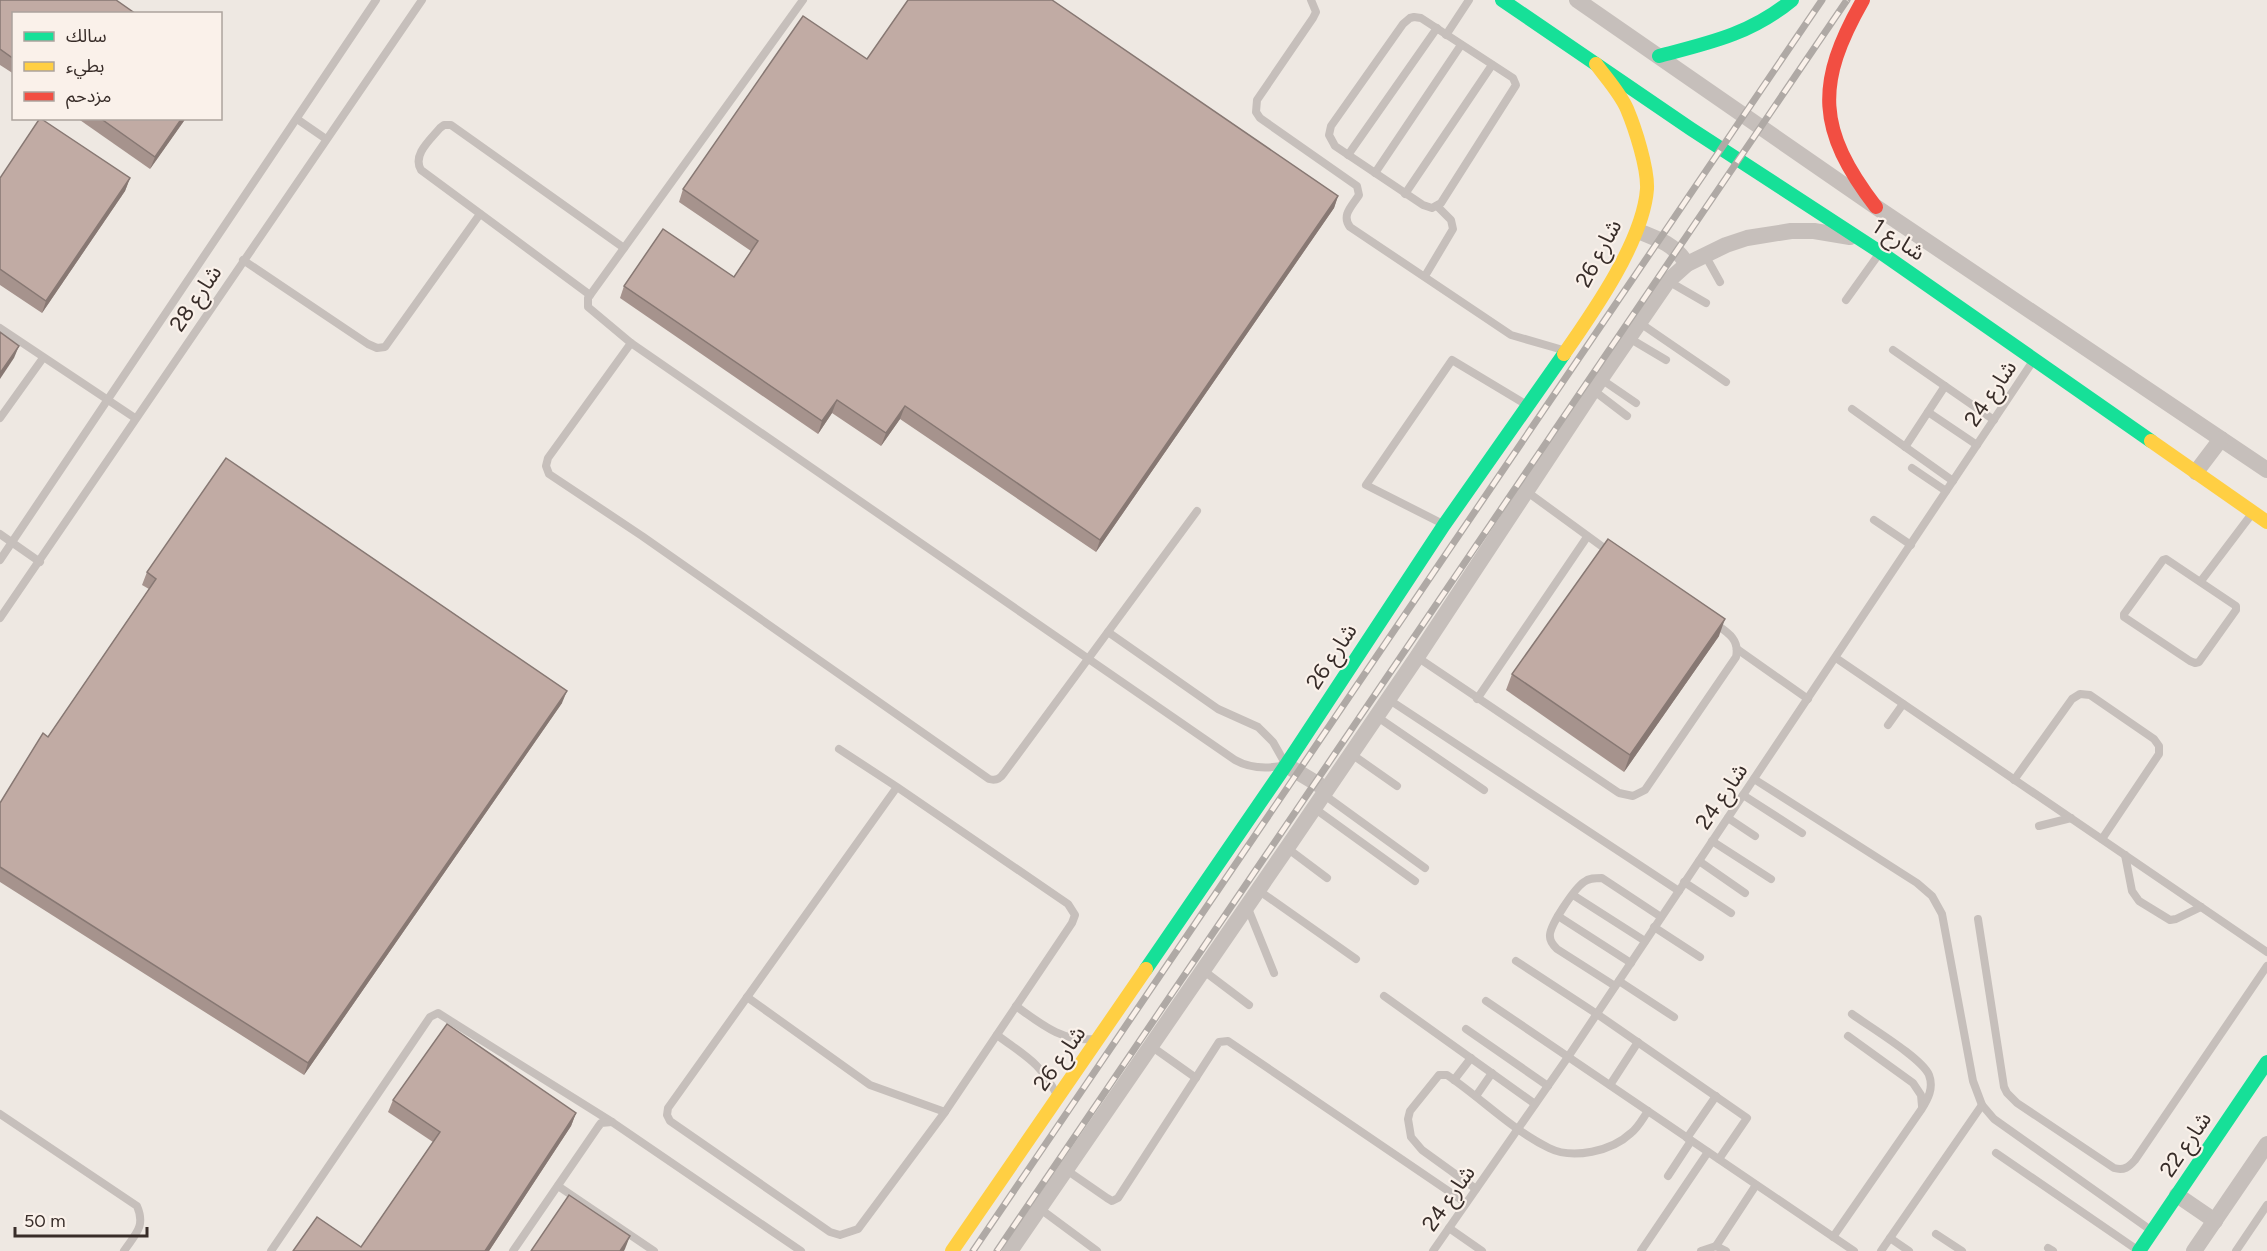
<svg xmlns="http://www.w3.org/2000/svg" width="2267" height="1251" font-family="Figtree,'Noto Sans Arabic',sans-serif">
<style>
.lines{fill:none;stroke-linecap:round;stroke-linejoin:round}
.lane{stroke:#c6bfbb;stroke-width:8}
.street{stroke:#c6bfbb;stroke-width:16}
.fast{stroke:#16e098;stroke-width:14}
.slow{stroke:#ffcf43;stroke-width:14}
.jam{stroke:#f24e42;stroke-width:14}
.rail-casing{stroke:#afa9a5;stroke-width:7}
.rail{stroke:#faf1ea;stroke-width:4.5;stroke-dasharray:14;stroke-linecap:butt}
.wall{fill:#a6938d}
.shaded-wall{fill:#877873}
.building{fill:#c1aba4;stroke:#877873;stroke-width:1.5}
.labels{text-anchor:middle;stroke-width:4.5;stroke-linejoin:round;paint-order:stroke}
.street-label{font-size:22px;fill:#382d29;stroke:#faf1ea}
</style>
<rect width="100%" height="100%" fill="#eee8e2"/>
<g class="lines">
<g class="lane">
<path d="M803,0L588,298V307L631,343L1235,760C1251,769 1268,769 1286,765L1273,742L1258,727L1218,709L1108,632"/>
<path d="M1311,0L1316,12L1313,18L1257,100L1256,112L1260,118L1357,186L1359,195C1352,206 1341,215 1350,227L1511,335L1563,350"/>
<path d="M1414,17L1421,18L1513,78L1516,85L1441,203L1432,208L1423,205L1335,146L1329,135L1331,126L1403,24L1410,18Z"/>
<path d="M1446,35L1469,0"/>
<path d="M297,119L326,139"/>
<path d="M1348,155L1437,28"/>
<path d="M1375,173L1461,45"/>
<path d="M1405,194L1492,65"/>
<path d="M1705,255L1720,282"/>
<path d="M243,260L368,344L377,348L385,347L480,214"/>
<path d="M1425,276L1453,229L1451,220L1437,206"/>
<path d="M1668,281L1706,303"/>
<path d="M590,295L421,170C412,155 430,140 440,128L444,125H451L624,248"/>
<path d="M1846,300L1879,254"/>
<path d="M1640,323L1726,382"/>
<path d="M0,328L135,418"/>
<path d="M1629,338L1666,360"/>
<path d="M631,343L548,458L546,466L549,474L642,536L989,779C996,781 1000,779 1004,773L1197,511"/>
<path d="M1893,350L1994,420"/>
<path d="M1601,379L1636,403"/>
<path d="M1593,390L1627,416"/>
<path d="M1852,409L1953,481"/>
<path d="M1928,412L1977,445"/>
<path d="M0,418L43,358"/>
<path d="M1905,447L1945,386"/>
<path d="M1912,468L1946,491"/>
<path d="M1526,491L1611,553"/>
<path d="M1874,520L1911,545"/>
<path d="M1441,523L1366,485L1452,360L1527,405"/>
<path d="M0,534L40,562"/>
<path d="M2166,559L2236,606V610L2199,662L2195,663L2190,661L2124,617V614L2163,560Z"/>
<path d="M0,560L376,0"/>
<path d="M2201,581L2251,515"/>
<path d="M0,618L422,0"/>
<path d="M1737,649L1808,699"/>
<path d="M1417,657L1619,793L1633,796L1645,790L1736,657C1740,639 1727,632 1714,623"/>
<path d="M1836,658L2267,952"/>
<path d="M1388,699L1679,891"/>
<path d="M1477,699L1587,537"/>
<path d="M1376,716L1484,790"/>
<path d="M1888,725L1903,704"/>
<path d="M839,749L897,787L668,1108L667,1115L670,1121L830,1232L840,1235L858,1229L945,1112L1072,923L1075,915L1068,904L897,787"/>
<path d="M1350,753L1397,786"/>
<path d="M1754,779L1917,883L1932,896L1942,914L1973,1081L1982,1105L1994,1119L2152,1231"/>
<path d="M2014,780L2072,699L2080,694L2090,695L2154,739L2159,746V754L2102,839"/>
<path d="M1323,794L1425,868"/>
<path d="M1743,795L1802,833"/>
<path d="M1314,808L1415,881"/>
<path d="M1728,818L1755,836"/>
<path d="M2039,826L2071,818"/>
<path d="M1712,841L1771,879"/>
<path d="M1287,848L1327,878"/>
<path d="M2125,855L2132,891L2139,901L2170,920L2176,919L2201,907"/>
<path d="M1699,861L1745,893"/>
<path d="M1684,882L1731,913"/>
<path d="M1258,890L1356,959"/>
<path d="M1573,895L1645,941"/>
<path d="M1247,906L1274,973"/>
<path d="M1558,916L1631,963"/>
<path d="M1978,919L2004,1087L2007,1093L2017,1103L2114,1168C2124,1171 2129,1167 2135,1160L2267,966"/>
<path d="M1654,927L1700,957"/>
<path d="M1516,961L1597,1014L1747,1118L1719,1159"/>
<path d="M1204,971L1249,1005"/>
<path d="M1619,981L1674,1017"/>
<path d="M1615,986L1557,949C1554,946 1550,942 1550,937C1548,927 1575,888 1584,882C1589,878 1595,878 1602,878L1661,917"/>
<path d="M1384,996L1535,1104"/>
<path d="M747,997L870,1085L945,1112"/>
<path d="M1486,1001L1854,1251"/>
<path d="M1016,1006C1041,1024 1062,1042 1094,1039"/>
<path d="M1466,1029L1548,1086"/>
<path d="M997,1035C1025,1056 1040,1062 1057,1095"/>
<path d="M1848,1036L1913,1083L1921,1095L1922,1106"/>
<path d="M1151,1046L1196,1078"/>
<path d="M1454,1080L1471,1058"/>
<path d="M1610,1085L1638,1042"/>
<path d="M1476,1096L1492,1073"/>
<path d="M0,1114L137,1206C146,1227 135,1234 124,1251"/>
<path d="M1687,1138L1716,1096"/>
<path d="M1996,1153L2136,1249"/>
<path d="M1065,1169L1107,1198L1112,1201L1118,1198L1219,1042L1228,1041L1466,1203"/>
<path d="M1668,1176L1691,1141"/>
<path d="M558,1186L654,1251"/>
<path d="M1476,1189L1422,1150L1411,1137L1408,1119L1410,1111L1439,1075H1447C1481,1098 1512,1130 1549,1148C1573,1160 1612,1151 1631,1133C1638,1128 1643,1118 1648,1111"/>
<path d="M1039,1208L1097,1251"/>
<path d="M1449,1228L1482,1251"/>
<path d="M1936,1234L1962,1251"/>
<path d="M1833,1237L1921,1110C1928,1099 1934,1088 1929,1075C1922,1058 1868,1026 1852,1014"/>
<path d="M1890,1238L1909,1251"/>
<path d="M1716,1246L1756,1185"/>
<path d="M2048,1248L2053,1251"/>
<path d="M271,1251L430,1017L438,1013L612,1122L801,1251"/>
<path d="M513,1251L598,1127L601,1123L612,1122"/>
<path d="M1433,1251L1568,1057L2033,361"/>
<path d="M1641,1251L1708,1152"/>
<path d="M1701,1251L1716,1246L1726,1251"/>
<path d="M1881,1251L1982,1105"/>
<path d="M2236,1251L2267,1205"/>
</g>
<g class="street">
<path d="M1577,0L1876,207L2267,470"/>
<path d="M1638,231C1659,239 1675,245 1687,264"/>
<path d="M2196,472L2221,439"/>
<path d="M1286,765L1326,789"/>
<path d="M2177,1195L2215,1221"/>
<path d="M1010,1251L1287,848L1417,657L1593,390L1668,281L1687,264L1726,245L1747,238L1791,231H1814L1850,237"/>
<path d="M2194,1251L2267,1144"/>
</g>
<g class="fast">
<path d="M1502,0L1691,129L1880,252L2151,441"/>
<path d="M1659,56C1709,43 1751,34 1792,0"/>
<path d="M1146,969L1286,765L1444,525L1564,354"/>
<path d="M2139,1251L2267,1062"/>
</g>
<g class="slow">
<path d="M1564,354C1594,311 1643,241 1647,189C1648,168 1635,128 1627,109C1620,93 1606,78 1596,64"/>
<path d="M2151,441L2267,522"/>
<path d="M952,1251L1146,969"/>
</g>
<path class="jam" d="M1863,0C1815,84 1817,130 1876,207"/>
<g class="rail-casing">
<g id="rail">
<path d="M973,1251L1822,0"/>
<path d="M997,1251L1847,0"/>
</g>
</g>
<use href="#rail" class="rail"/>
</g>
<g class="wall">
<path d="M0,0L14,14V74L0,65Z"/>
<path d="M867,59L1338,196L1334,208L1096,552L900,419L881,446L832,413L818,434L620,298L624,286L734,277L751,251L679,202L683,189Z"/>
<path d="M77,118H186L150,169Z"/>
<path d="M0,178H130L125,191L42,313L0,285Z"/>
<path d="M147,572L562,703L304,1075L0,882V803L48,737L149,589L142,585Z"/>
<path d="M1719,636L1624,772L1506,690L1512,674Z"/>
<path d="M393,1100L576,1113L571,1126L489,1251H293L361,1247L433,1142L388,1112Z"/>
</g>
<g class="shaded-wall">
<path d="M182,118H186L150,169L155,157Z"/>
<path d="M130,178L125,191L42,313L46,301Z"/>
<path d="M1338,196L1334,208L1096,552L1100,540Z"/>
<path d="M19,346L14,358L0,379V373Z"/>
<path d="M837,400L832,413L818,434L822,421Z"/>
<path d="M905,406L900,419L881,446L886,433Z"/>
<path d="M1725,619L1719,636L1624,772L1630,755Z"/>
<path d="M567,691L562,703L304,1075L308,1063Z"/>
<path d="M576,1113L571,1126L489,1251H485Z"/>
<path d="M630,1236L625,1249L624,1251H620Z"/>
</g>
<g class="building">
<path d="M0,0H116L136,14H14V59L0,49Z"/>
<path d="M908,0H1052L1338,196L1100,540L905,406L886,433L837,400L822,421L624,286L663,229L734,277L758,241L683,189L803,16L867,59Z"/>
<path d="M40,118L130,178L46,301L0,269V178Z"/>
<path d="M100,118H182L155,157Z"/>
<path d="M0,332L19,346L0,373Z"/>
<path d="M226,458L567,691L308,1063L0,867V803L43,733L48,737L156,579L147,572Z"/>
<path d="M1608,539L1725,619L1630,755L1512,674Z"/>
<path d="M447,1024L576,1113L485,1251H293L317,1217L361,1247L440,1132L393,1100Z"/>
<path d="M569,1195L630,1236L620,1251H531Z"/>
</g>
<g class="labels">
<g class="street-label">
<text transform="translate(1899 239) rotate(33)" y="8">شارع 1</text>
<text transform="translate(1598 253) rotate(-62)" y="8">شارع 26</text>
<text transform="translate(195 298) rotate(-56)" y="8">شارع 28</text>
<text transform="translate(1990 393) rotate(-56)" y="8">شارع 24</text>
<text transform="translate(1331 656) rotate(-57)" y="8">شارع 26</text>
<text transform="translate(1721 796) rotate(-56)" y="8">شارع 24</text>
<text transform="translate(1059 1058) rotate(-55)" y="8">شارع 26</text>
<text transform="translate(2185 1144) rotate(-56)" y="8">شارع 22</text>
<text transform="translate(1448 1198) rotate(-55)" y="8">شارع 24</text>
</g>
</g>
<rect x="12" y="12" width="210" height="108" fill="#faf1ea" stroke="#aca39d" stroke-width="1.5"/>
<rect x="24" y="32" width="30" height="9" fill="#16e098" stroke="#aca39d" stroke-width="1.5"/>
<text x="66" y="42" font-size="18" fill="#382d29">سالك</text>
<rect x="24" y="62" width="30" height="9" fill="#ffcf43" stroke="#aca39d" stroke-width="1.5"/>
<text x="66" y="72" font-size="18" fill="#382d29">بطيء</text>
<rect x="24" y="92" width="30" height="9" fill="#f24e42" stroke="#aca39d" stroke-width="1.5"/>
<text x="66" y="102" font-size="18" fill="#382d29">مزدحم</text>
<path d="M15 1227v9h132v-9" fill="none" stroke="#382d29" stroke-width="3"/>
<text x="24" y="1227" font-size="18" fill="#382d29" stroke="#faf1ea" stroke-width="4.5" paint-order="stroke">50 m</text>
</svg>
